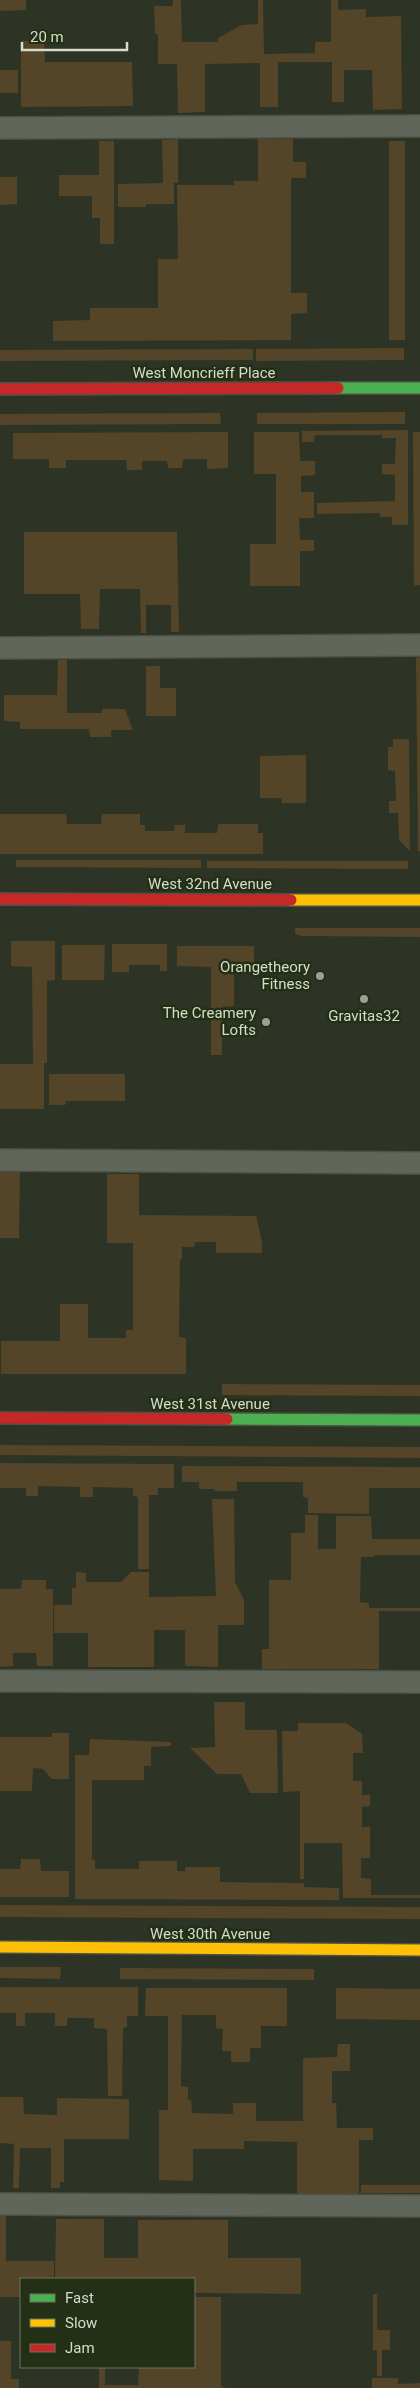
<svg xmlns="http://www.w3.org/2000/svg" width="420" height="2388" font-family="Roboto,sans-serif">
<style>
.green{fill:#544428}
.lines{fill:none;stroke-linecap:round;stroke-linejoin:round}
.lane-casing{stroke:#4b5144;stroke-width:24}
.fast-casing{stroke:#4b5144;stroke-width:14}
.slow-casing{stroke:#4b5144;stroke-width:14}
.jam-casing{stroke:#4b5144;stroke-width:14}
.lane{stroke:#61665b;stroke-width:21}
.fast{stroke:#4caf50;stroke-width:11}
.slow{stroke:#ffc107;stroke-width:11}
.jam{stroke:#c62828;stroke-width:11}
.poi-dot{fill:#9aa192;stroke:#243015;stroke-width:2}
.labels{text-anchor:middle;stroke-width:5;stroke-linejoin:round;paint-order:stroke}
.street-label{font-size:15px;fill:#d4dccc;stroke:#243015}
.poi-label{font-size:15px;fill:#d4dccc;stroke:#243015;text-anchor:end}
</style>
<rect width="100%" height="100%" fill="#2d3425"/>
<g class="green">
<path d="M0,0H26V10L0,11Z"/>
<path d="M173,0H181L182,42H218V38L242,25L258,24V0H263L264,54L315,53V42H331V0H338V10L366,9V17L401,16L402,109L373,110L372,70H344V102H332V62H278V107H260V63L205,64V112L178,113L177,64H158V34H155L154,6H173Z"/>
<path d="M21,41H44L45,62H132L133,106L21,107Z"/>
<rect x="0" y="70" width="18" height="23"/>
<path d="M178,139V183H174V204H146V207H118V184L163,183L162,140Z"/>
<path d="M258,139H293V162H306V178H291V293H307V313L291,314V340L53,341V321L90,320V308H158V259H178L177,185H234V181H258Z"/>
<path d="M99,141H114V244H100V218H92V196H59V175H99Z"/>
<rect x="389" y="141" width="16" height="199"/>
<path d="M0,177H17V204L0,205Z"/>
<path d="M404,348V360L256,361V349Z"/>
<path d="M253,349V360L0,361V350Z"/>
<path d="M405,412V424H257V413Z"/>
<path d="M220,413L221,424L0,425V414Z"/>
<path d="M408,430V525H392V517H380V513L317,514V503L395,501V475L382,474V464H395L396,438H382V435H315L314,442H302V431Z"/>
<path d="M228,432V468L207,469V459H183L182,468H168L167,461H142V470H127L126,460H66V468H49V459H13V433Z"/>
<path d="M254,432H299L300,461H315V475L301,476V492H314V518H299L300,540H314V551H300V586H250V544H276V474H254Z"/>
<path d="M413,432H420V585L414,586Z"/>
<path d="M24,532H177L179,632H171V605H146V633H141L140,589H100L99,629H81L80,594H24Z"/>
<path d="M420,657V851H418L416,658Z"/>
<path d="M58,660H67V713H102V709H125L133,730H111V737H90L89,729H20V722L4,721V695H57Z"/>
<path d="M146,666H160V688H176V716H146Z"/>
<path d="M393,739H409L410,851L399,840L398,813H389V801H396L395,771L388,770V747H393Z"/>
<path d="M306,755V803H282L281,798H260V756Z"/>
<path d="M0,814H66L67,824H101L102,814H140V825H145V831H174L175,825H185V833H217L218,824H258V833H263V854H0Z"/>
<path d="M16,860H201V868L16,867Z"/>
<path d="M207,861H408V869L207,868Z"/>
<path d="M295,928H420V937L302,936L295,934Z"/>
<path d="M11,941H55V980L47,981V1063H44V1109H0V1064H33L32,967L11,966Z"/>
<path d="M112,944H167V971H160V965H129V972H112Z"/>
<path d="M62,945H105L104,980H62Z"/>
<path d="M177,946H254V970L234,971V1006L222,1007V1055H211V967L177,966Z"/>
<path d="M49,1074H125V1101H66L65,1105H49Z"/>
<path d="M0,1169L20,1170L19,1238H0Z"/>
<path d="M107,1174H139V1215L256,1216L262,1242V1253H216V1242H195L194,1247H182V1259H180L179,1337L186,1338V1374H1V1341H60V1304H88V1338H126V1330H133V1243H107Z"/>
<path d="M222,1384L420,1385V1396L222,1395Z"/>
<path d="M0,1445L420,1447V1458L0,1455Z"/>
<path d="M0,1463L174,1464V1488H158V1495H149V1569H138V1497L133,1496V1488L93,1487V1497H80V1487L38,1486V1496H26V1488H0Z"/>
<path d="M182,1466L420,1467V1488H369V1514L308,1513V1498L303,1497V1482H237V1491H215L214,1489H199V1482H182Z"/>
<path d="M212,1499H234L235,1582L244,1600V1625H218V1667L185,1666V1630H154V1667H88V1633H54V1605H72V1588H76V1572L86,1573V1582H121L131,1572H149V1597L216,1596Z"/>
<path d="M305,1515H318V1549H336V1516H371L372,1539H420V1555H375L374,1557H361L360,1602L369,1603V1608H420V1611H379V1669H262V1649H269V1580H291V1533H305Z"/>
<path d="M22,1580H46V1589H53V1666H37L36,1653H13V1666L0,1667V1589H21Z"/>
<path d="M214,1702H245V1730H277L278,1793H250L241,1774H217L190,1748L215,1747Z"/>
<path d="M298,1723H346L362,1734L363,1753H353V1781H362V1795H370V1806L362,1807V1827H370V1858H361V1878L371,1879V1895H420V1898H343L342,1843H304V1879H300V1791L283,1792L282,1731H298Z"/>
<path d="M52,1733H69V1779H52L43,1769L33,1768L32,1791H0V1737H52Z"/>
<path d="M90,1739L171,1742V1746L151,1747V1766H144V1780H92V1859L95,1860V1869H139V1861H177V1871H185V1867H220V1882L304,1883V1887L339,1888V1900L75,1899V1755H89Z"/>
<path d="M21,1859H40L41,1871H69V1897H0V1869H20Z"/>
<path d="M0,1905L420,1907V1919L0,1917Z"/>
<path d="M0,1967H61L60,1979L0,1978Z"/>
<path d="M120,1968L314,1969V1980L120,1979Z"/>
<path d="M0,1987H138V2016H127V2027L123,2028L122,2096H108L107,2029L94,2028V2018H67V2026H55V2013H25V2026H16V2013H0Z"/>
<path d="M146,1988H287V2026H261V2048H250V2062H231V2051H222L223,2029L216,2028V2015H182L181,2086L188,2087V2100H191L192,2113L233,2114V2103H256V2121H303V2058L337,2057L338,2044H350V2071H332V2103H336L337,2128H373V2140H359V2194H297V2142L244,2141V2149H193V2181L159,2180V2110H168V2016H145Z"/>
<path d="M336,1988L420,1989V2020L336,2019Z"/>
<path d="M0,2097H23L24,2114L57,2115V2098L129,2099V2139H64V2182H60V2188H51V2148H20L19,2188H13L14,2144L0,2143Z"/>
<rect x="361" y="2185" width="59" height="8"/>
<path d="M0,2216H6V2261H54V2279H21V2297H0Z"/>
<path d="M56,2219H104V2258H138V2220H228V2258H301V2294L194,2293V2279H55Z"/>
<path d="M373,2294H377V2330H390V2350H382V2376H377V2350H373Z"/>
<path d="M194,2297H221V2387L227,2388H99V2367H105V2385H138L139,2367H194Z"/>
<path d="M0,2341H11V2379H19V2388H0Z"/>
<path d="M372,2378H398V2384L420,2383V2388H372Z"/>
</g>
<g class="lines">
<g class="lane-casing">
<g id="lane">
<path d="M0,128L420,126"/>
<path d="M0,648L420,645"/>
<path d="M0,1160L420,1163"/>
<path d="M0,1681L420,1682"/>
<path d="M0,2204L420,2206"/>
</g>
</g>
<g class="fast-casing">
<g id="fast">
<path d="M338,388H420"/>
<path d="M227,1419L420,1420"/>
</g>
</g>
<g class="slow-casing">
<g id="slow">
<path d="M291,900H420"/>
<path d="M0,1947L420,1950"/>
</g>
</g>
<g class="jam-casing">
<g id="jam">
<path d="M0,389L338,388"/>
<path d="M0,899L291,900"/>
<path d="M0,1418L227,1419"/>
</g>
</g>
<use href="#lane" class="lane"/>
<use href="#fast" class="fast"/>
<use href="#slow" class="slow"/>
<use href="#jam" class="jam"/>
</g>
<g class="poi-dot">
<circle cx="320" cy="976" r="5"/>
<circle cx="364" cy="999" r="5"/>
<circle cx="266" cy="1022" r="5"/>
</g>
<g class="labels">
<g class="street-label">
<text x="204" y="378">West Moncrieff Place</text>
<text x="210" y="889">West 32nd Avenue</text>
<text x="210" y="1409">West 31st Avenue</text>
<text x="210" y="1939">West 30th Avenue</text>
</g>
<g class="poi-label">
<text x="310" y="972">Orangetheory<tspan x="310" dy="17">Fitness</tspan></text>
<text x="256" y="1018">The Creamery<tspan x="256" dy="17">Lofts</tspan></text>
<text x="364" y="1021" text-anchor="middle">Gravitas32</text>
</g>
</g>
<rect x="20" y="2278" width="175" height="90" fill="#243015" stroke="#6a755e"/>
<rect x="30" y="2294" width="25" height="8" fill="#4caf50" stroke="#6a755e"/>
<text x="65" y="2303" font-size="15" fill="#d4dccc">Fast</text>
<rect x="30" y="2319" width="25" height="8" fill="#ffc107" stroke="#6a755e"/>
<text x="65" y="2328" font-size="15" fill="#d4dccc">Slow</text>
<rect x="30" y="2344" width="25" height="8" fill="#c62828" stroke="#6a755e"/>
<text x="65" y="2353" font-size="15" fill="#d4dccc">Jam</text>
<path d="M22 42v8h105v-8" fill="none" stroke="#d4dccc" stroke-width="2.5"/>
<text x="30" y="42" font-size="15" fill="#d4dccc" stroke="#243015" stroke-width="4" paint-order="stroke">20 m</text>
</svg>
